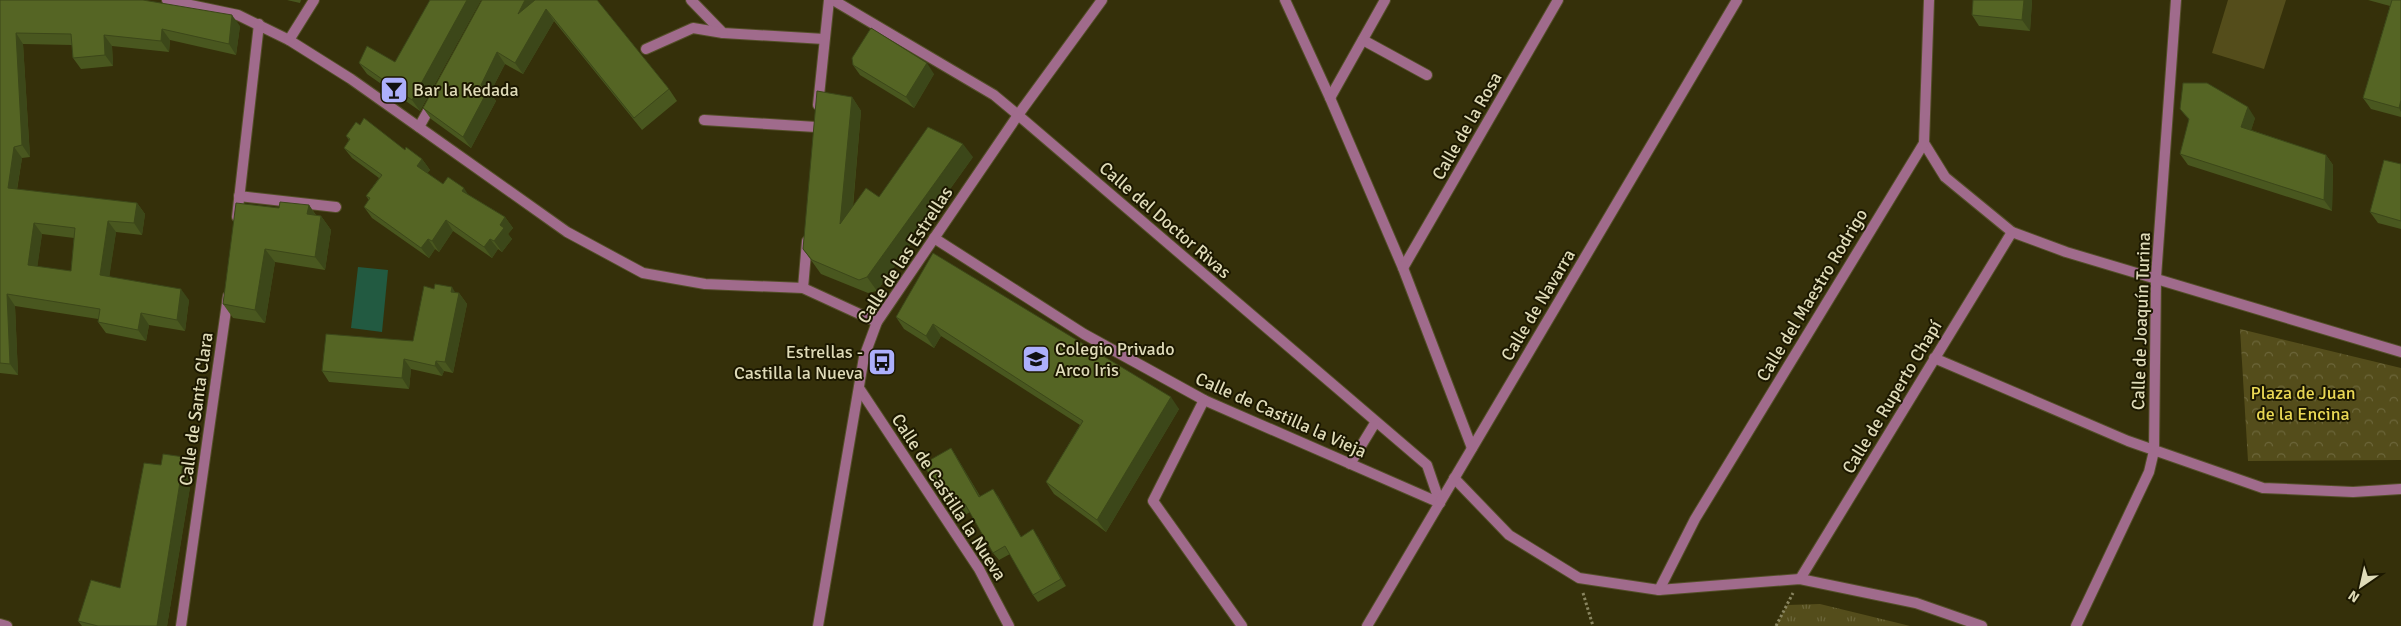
<svg xmlns="http://www.w3.org/2000/svg" width="2401" height="626" font-family="Signika,sans-serif">
<style>
.grass{fill:url(#grass-tufts)}
.park{fill:url(#park-crowns)}
.pitch{fill:#544d1b}
.water{fill:#225a41}
.lines{fill:none;stroke-linecap:round;stroke-linejoin:round}
.minor-casing{stroke:#544f29;stroke-width:12}
.path{stroke:#898560;stroke-width:3;stroke-dasharray:2.5 2.5;stroke-linecap:butt}
.minor{stroke:#a06b8c;stroke-width:10}
.wall{fill:#49571f;fill-rule:evenodd}
.shaded-wall{fill:#3c4719}
.building{fill:#556524;stroke:#3c4719;fill-rule:evenodd}
.labels{text-anchor:middle;stroke-width:4;stroke-linejoin:round;paint-order:stroke}
.poi-label{font-size:18px;fill:#dfdbb8;stroke:#1c1800;text-anchor:start}
.street-label{font-size:18px;fill:#dfdbb8;stroke:#1c1800}
.park-label{font-size:18px;fill:#ead855;stroke:#1c1800}
</style>
<defs>
<pattern id="grass-tufts" width="24" height="20" patternUnits="userSpaceOnUse" patternTransform="scale(1.25)"><rect width="24" height="20" fill="#544d1b"/><path d="M3 7l-1-3M5 7V3M7 7l1-3M15 17l-1-3M17 17v-4M19 17l1-3" fill="none" stroke="#6c663a"/></pattern>
<pattern id="park-crowns" width="20" height="18" patternUnits="userSpaceOnUse" patternTransform="scale(1.25)"><rect width="20" height="18" fill="#544d1b"/><path d="M2 6a3 3 0 1 1 6 0M12 15a3 3 0 1 1 6 0" fill="none" stroke="#6c663a"/></pattern>
</defs>
<rect width="100%" height="100%" fill="#35300a"/>
<path class="grass" d="M1820,604L1898,623L1910,626H1776L1787,605Z"/>
<path class="park" d="M2240,329L2401,368V460L2248,461Z"/>
<path class="pitch" d="M2228,0H2286L2264,69L2212,53Z"/>
<path class="water" d="M358,267L388,270L382,332L351,328Z"/>
<g class="lines">
<g class="minor-casing">
<g id="minor">
<path d="M167,0L238,15L289,40L351,79L567,232L643,273L705,284L803,288L877,322"/>
<path d="M691,0L723,33L824,39"/>
<path d="M833,0L994,95L1018,115L1427,465L1440,503"/>
<path d="M1285,0L1330,98L1403,268L1472,448"/>
<path d="M289,40L314,0"/>
<path d="M1363,40L1427,75"/>
<path d="M646,49L693,28L723,33"/>
<path d="M1330,98L1385,0"/>
<path d="M818,105L829,0"/>
<path d="M704,120L816,127"/>
<path d="M419,127L433,102"/>
<path d="M1924,143L1945,177L2012,232L2066,252L2401,352"/>
<path d="M239,196L336,207"/>
<path d="M237,217L259,24"/>
<path d="M934,238L1084,334L1204,400L1440,503"/>
<path d="M1403,268L1558,0"/>
<path d="M803,288L807,241"/>
<path d="M1934,358L2128,441L2263,488L2353,492L2401,489"/>
<path d="M859,388L979,569L1009,626"/>
<path d="M1204,400L1153,501L1242,626"/>
<path d="M1350,464L1375,423"/>
<path d="M1454,478L1509,535L1579,578L1659,590L1800,579L1916,603L1982,626"/>
<path d="M1800,579L2012,232"/>
<path d="M1659,590L1695,519L1924,143L1929,0"/>
<path d="M0,624L7,626"/>
<path d="M181,626L228,296"/>
<path d="M818,626L864,357L877,322L1018,115L1102,0"/>
<path d="M1367,626L1737,0"/>
<path d="M2076,626L2149,472L2154,451L2156,277L2176,0"/>
</g>
</g>
<g class="path">
<path d="M1583,593L1593,626"/>
<path d="M1776,626L1793,593"/>
</g>
<use href="#minor" class="minor"/>
</g>
<g class="wall">
<path d="M0,0L240,26L236,55L170,40L169,52L112,46L113,66L81,69L73,58L72,45L23,44L30,157L22,158L17,190L137,203L145,214L142,235L116,232L109,277L189,300L185,331L149,325L146,341L106,333L98,322V319L15,306L18,375L0,373ZM42,234L74,238L71,271L37,267Z"/>
<path d="M287,0H301L300,3Z"/>
<path d="M430,0H481L420,111L367,74L359,63L395,62Z"/>
<path d="M482,0H597L669,89L677,101L642,130L554,21L523,74L505,64L490,93L496,101L471,148L431,119L423,108Z"/>
<path d="M2032,0L2030,31L1979,26L1972,15Z"/>
<path d="M2368,0H2401V117L2371,109L2363,98L2390,6Z"/>
<path d="M853,65L934,74L914,108L860,75Z"/>
<path d="M852,97L861,111L853,207L973,157L877,291L868,293L821,274L803,249Z"/>
<path d="M2180,109L2255,118L2251,130L2326,155L2333,165L2332,211L2188,165L2180,154L2189,120Z"/>
<path d="M346,136L405,150L422,159L430,170L427,173L443,184L469,195L505,217L513,228L508,234L512,239L502,252L498,249L492,258L453,231L439,252L435,249L429,258L372,218L364,207L369,200L366,196L379,178L352,158L344,148L349,140Z"/>
<path d="M2401,164V229L2378,223L2370,212Z"/>
<path d="M309,205L316,215L321,216L331,230L325,270L275,262L265,323L233,318L223,304L279,208Z"/>
<path d="M933,253L1179,409L1106,532L1054,494L1046,482L1080,425L941,336L934,348L904,329L896,317Z"/>
<path d="M434,289L459,293L467,304L453,373L444,371L442,376L411,369L409,389L329,382L322,371L413,341Z"/>
<path d="M951,448L956,456L980,496H998L1021,537H1038L1066,586L1038,602L1033,595L1010,554L999,560L993,553L970,512L957,520L952,512Z"/>
<path d="M184,457L193,469L167,626H82L78,621L120,588L161,465Z"/>
</g>
<g class="shaded-wall">
<path d="M467,0H481L420,111L412,100Z"/>
<path d="M525,0H539L518,14Z"/>
<path d="M2024,0H2032L2030,31L2022,20Z"/>
<path d="M546,9L554,21L523,74L515,63Z"/>
<path d="M232,15L240,26L236,55L229,44Z"/>
<path d="M162,29L170,40L169,52L161,41Z"/>
<path d="M16,33L23,44L30,157L22,145Z"/>
<path d="M104,35L112,46L113,66L105,55Z"/>
<path d="M497,52L505,64L490,93L496,101L471,148L463,137L481,85Z"/>
<path d="M927,63L934,74L914,108L906,97Z"/>
<path d="M852,97L861,111L850,238L840,224Z"/>
<path d="M2401,100V112L2399,108Z"/>
<path d="M2248,107L2255,118L2249,137L2241,127Z"/>
<path d="M963,144L973,157L877,291L867,277Z"/>
<path d="M14,147L22,158L15,200L8,188Z"/>
<path d="M2326,155L2333,165L2332,211L2324,200Z"/>
<path d="M422,159L430,170L424,177L417,166Z"/>
<path d="M464,188L471,199L462,191Z"/>
<path d="M137,203L145,214L142,235L134,223Z"/>
<path d="M309,205L318,219L307,214Z"/>
<path d="M321,216L331,230L325,270L315,257Z"/>
<path d="M505,217L513,228L508,234L512,239L502,252L494,241L500,225Z"/>
<path d="M446,220L453,231L439,252L432,241Z"/>
<path d="M108,221L116,232L108,286L100,275Z"/>
<path d="M34,223L42,234L36,277L28,265Z"/>
<path d="M428,239L435,249L429,258L421,248Z"/>
<path d="M490,239L498,249L492,258L484,247Z"/>
<path d="M265,249L275,262L265,323L255,310Z"/>
<path d="M452,287L458,297L459,293L467,304L453,373L445,362L451,292Z"/>
<path d="M181,289L189,300L185,331L177,320Z"/>
<path d="M7,294L15,306L18,375L10,364Z"/>
<path d="M141,313L149,325L146,341L138,330Z"/>
<path d="M933,324L941,336L934,348L926,336Z"/>
<path d="M404,359L411,369L409,389L402,378Z"/>
<path d="M436,361L444,371L442,376L435,366Z"/>
<path d="M1171,397L1179,409L1106,532L1097,520Z"/>
<path d="M951,448L956,456L984,504L979,497Z"/>
<path d="M184,457L193,469L167,626H157Z"/>
<path d="M993,489L998,496L1026,545L1021,537Z"/>
<path d="M1033,529L1038,537L1066,586L1061,579Z"/>
</g>
<g class="building">
<path d="M0,0H143L232,15L229,44L162,29L161,41L104,35L105,55L73,58L71,34L16,33L22,145L14,147L8,188L137,203L134,223L108,221L100,275L181,289L177,320L141,313L138,330L98,322L100,309L7,294L10,364L0,363ZM34,223L75,228L71,271L28,265Z"/>
<path d="M430,0H467L412,100L359,63L367,46L395,62Z"/>
<path d="M482,0H525L518,14L535,0H597L669,89L634,118L546,9L515,63L497,52L481,85L488,90L463,137L423,108Z"/>
<path d="M1973,0H2024L2022,20L1972,15Z"/>
<path d="M2392,0H2401V100L2399,108L2363,98Z"/>
<path d="M871,28L927,63L906,97L853,65L852,58Z"/>
<path d="M2183,83H2207L2248,107L2241,127L2326,155L2324,200L2180,154L2189,119L2180,109Z"/>
<path d="M817,91L852,97L840,224L866,188L879,197L928,127L963,144L867,277L859,280L812,260L803,249Z"/>
<path d="M364,118L405,150L406,147L422,159L417,166L443,184L448,177L464,188L462,191L505,217L500,225L504,228L494,241L490,239L484,247L446,220L432,241L428,239L421,248L364,207L370,198L366,196L382,175L344,148L350,139L346,136L356,122L360,125Z"/>
<path d="M2384,160L2401,164V221L2370,212Z"/>
<path d="M280,202L309,205L307,214L321,216L315,257L265,249L255,310L223,304L236,203L279,208Z"/>
<path d="M933,253L1171,397L1097,520L1046,482L1083,421L933,324L926,336L896,317Z"/>
<path d="M435,284L452,287L451,292L459,293L445,362L436,361L435,366L404,359L402,378L322,371L326,334L413,341L424,286L434,289Z"/>
<path d="M951,448L979,497L993,489L1021,537L1033,529L1061,579L1033,595L1005,546L993,553L965,504L952,512L923,464Z"/>
<path d="M163,454L184,457L157,626H98L78,621L91,580L120,588L144,463L161,465Z"/>
</g>
<defs>
<g id="bar-square" transform="scale(1.4375)"><rect x="-9" y="-9" width="18" height="18" rx="4" fill="#acaffb" stroke="#1c1800"/><path d="M-6-5H6L.8 .8V4.5H3.5V6h-7V4.5H-.8V.8Z" fill="#111"/></g>
<g id="school-square" transform="scale(1.4375)"><rect x="-9" y="-9" width="18" height="18" rx="4" fill="#acaffb" stroke="#1c1800"/><path d="M0-5L7-2L0 1L-7-2ZM-4 1L0 2.5L4 1V4Q0 6-4 4Z" fill="#111"/></g>
<g id="bus-square" transform="scale(1.4375)"><rect x="-9" y="-9" width="18" height="18" rx="4" fill="#acaffb" stroke="#1c1800"/><path d="M-5-6H5V4H4V6H2V4H-2V6H-4V4H-5ZM-3.5-4V0h7V-4ZM-3.5 1.2v1.5H-2V1.2ZM2 1.2v1.5H3.5V1.2Z" fill="#111"/></g>
</defs>
<g fill-rule="evenodd">
<use href="#bar-square" x="394" y="90"/>
<use href="#school-square" x="1036" y="359"/>
<use href="#bus-square" x="882" y="362"/>
</g>
<g class="labels">
<g class="poi-label">
<text x="413" y="96">Bar la Kedada</text>
<text x="1055" y="355">Colegio Privado<tspan x="1055" dy="21">Arco Iris</tspan></text>
<text x="863" y="358" text-anchor="end">Estrellas -<tspan x="863" dy="21">Castilla la Nueva</tspan></text>
</g>
<g class="street-label">
<text transform="translate(1467 126) rotate(-60)" y="6">Calle de la Rosa</text>
<text transform="translate(1165 220) rotate(41)" y="6">Calle del Doctor Rivas</text>
<text transform="translate(905 255) rotate(-57)" y="6">Calle de las Estrellas</text>
<text transform="translate(1812 295) rotate(-59)" y="6">Calle del Maestro Rodrigo</text>
<text transform="translate(1538 305) rotate(-59)" y="6">Calle de Navarra</text>
<text transform="translate(2141 321) rotate(-88)" y="6">Calle de Joaquín Turina</text>
<text transform="translate(1892 397) rotate(-59)" y="6">Calle de Ruperto Chapí</text>
<text transform="translate(196 409) rotate(-82)" y="6">Calle de Santa Clara</text>
<text transform="translate(1281 415) rotate(24)" y="6">Calle de Castilla la Vieja</text>
<text transform="translate(949 497) rotate(57)" y="6">Calle de Castilla la Nueva</text>
</g>
<g class="park-label">
<text x="2303" y="399">Plaza de Juan<tspan x="2303" dy="21">de la Encina</tspan></text>
</g>
</g>
<g transform="translate(2361 586) rotate(214)" stroke="#1c1800" stroke-width="4" paint-order="stroke">
<path d="M0-4L9 19L0 12L-9 19Z" fill="#dfdbb8"/>
<text y="-8" font-size="14" font-weight="bold" text-anchor="middle" fill="#dfdbb8">N</text>
</g>
</svg>
